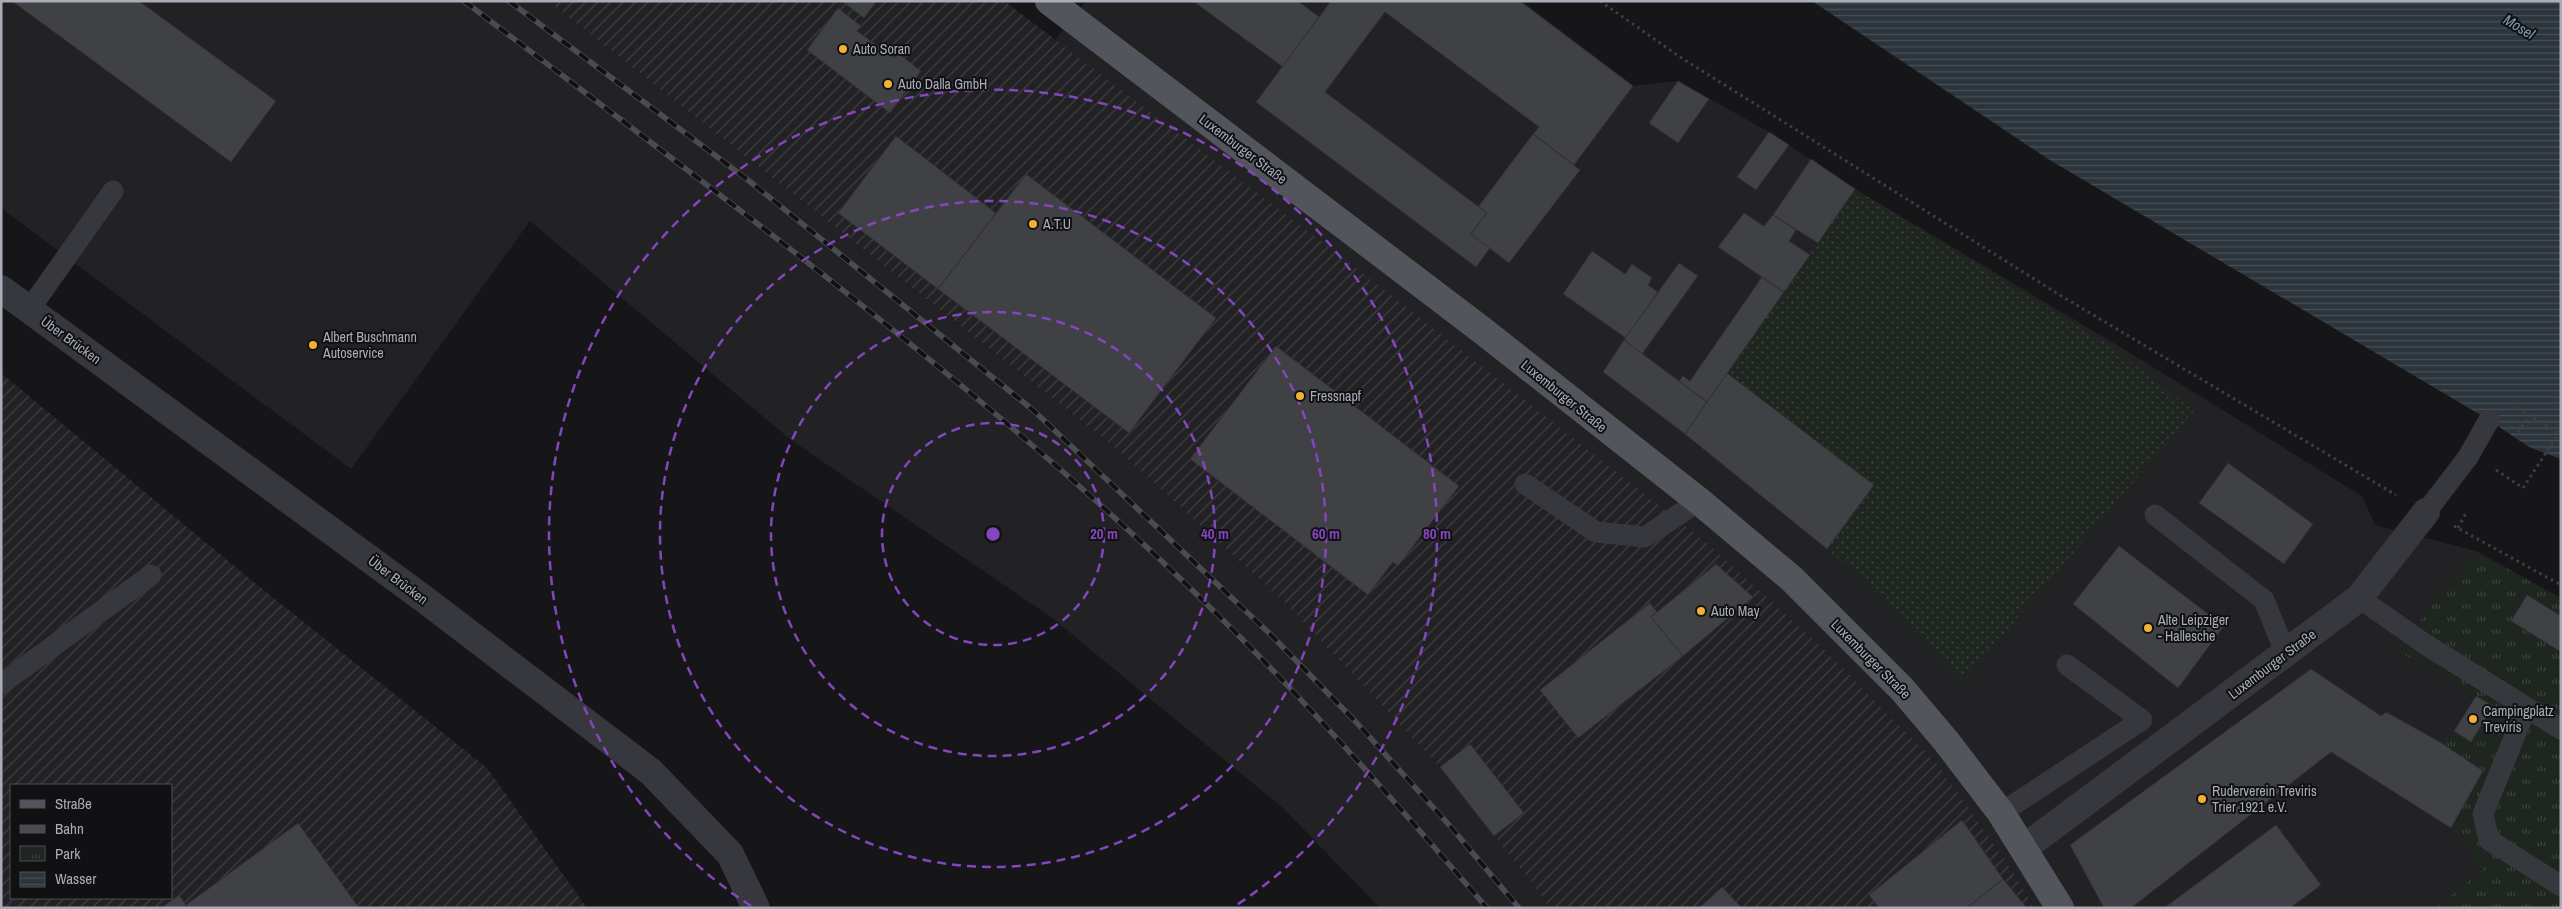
<svg xmlns="http://www.w3.org/2000/svg" width="2562" height="909" font-family="'Archivo Narrow',sans-serif">
<style>
.built{fill:#222225}
.industrial{fill:url(#industrial-furrows);fill-rule:evenodd}
.grass{fill:url(#grass-dots)}
.park{fill:url(#park-tufts)}
.water{fill:url(#water-rules)}
.building{fill:#404145;stroke:#303034}
.lines{fill:none;stroke-linecap:round;stroke-linejoin:round}
.path{stroke:#3d3f44;stroke-width:3;stroke-dasharray:2.5 4;stroke-linecap:butt}
.service{stroke:#37383d;stroke-width:21}
.minor{stroke:#37383d;stroke-width:28}
.tertiary{stroke:#37383d;stroke-width:28}
.primary{stroke:#53555c;stroke-width:28}
.rail-casing{stroke:#4a4c52;stroke-width:5.5}
.rail{stroke:#111113;stroke-width:4;stroke-dasharray:11;stroke-linecap:butt}
.ring{fill:none;stroke:#8446be;stroke-width:2.5;stroke-dasharray:9 6}
.poi-dot{fill:#f2b134;stroke:#111113;stroke-width:2}
.labels{text-anchor:middle;stroke-width:4;stroke-linejoin:round;paint-order:stroke}
.poi-label{font-size:14px;fill:#a8adb8;stroke:#111113;text-anchor:start}
.street-label{font-size:14px;fill:#a8adb8;stroke:#111113}
.water-label{font-size:15px;font-style:italic;fill:#7f9bb3;stroke:#111113}
.centre{fill:#8446be;stroke:#111113;stroke-width:2.5}
.ring-label{font-size:15px;text-anchor:middle;font-weight:bold;fill:#8446be;stroke:#111113;stroke-width:4;stroke-linejoin:round;paint-order:stroke}
</style>
<defs>
<pattern id="industrial-furrows" width="10" height="10" patternUnits="userSpaceOnUse" patternTransform="scale(1.25)"><rect width="10" height="10" fill="#222225"/><path d="M-1 1l2-2M0 10L10 0M9 11l2-2" fill="none" stroke="#3f3f43"/></pattern>
<pattern id="grass-dots" width="8" height="8" patternUnits="userSpaceOnUse" patternTransform="scale(1.25)"><rect width="8" height="8" fill="#1e261f"/><path d="M2 2h.1M6 6h.1" fill="none" stroke="#3c433d" stroke-width="1.8" stroke-linecap="round"/></pattern>
<pattern id="park-tufts" width="24" height="20" patternUnits="userSpaceOnUse" patternTransform="scale(1.25)"><rect width="24" height="20" fill="#1e261f"/><path d="M3 7l-1-3M5 7V3M7 7l1-3M15 17l-1-3M17 17v-4M19 17l1-3" fill="none" stroke="#3c433d"/></pattern>
<pattern id="water-rules" width="6" height="5" patternUnits="userSpaceOnUse" patternTransform="scale(1.25)"><rect width="6" height="5" fill="#2c353c"/><path d="M0 2.5h6" fill="none" stroke="#485056"/></pattern>
</defs>
<rect width="100%" height="100%" fill="#161618"/>
<g class="built">
<path d="M1,1H548L1118,450L1284,602L1440,767L1551,908H1380L1284,809L1051,617L791,440L530,221L351,469L1,208Z"/>
<path d="M1086,1H1520L1633,86L1678,81L1769,132L1855,189L2122,348L2362,496L2375,525L2476,551L2396,650L2476,696L2454,731L2483,771V869L2436,908H2034L2014,873L1938,765L1828,653L1707,543L1055,40Z"/>
</g>
<g class="industrial">
<path d="M548,1H1004L1355,267L1707,543L1828,653L1938,765L2014,873L2034,908H1551L1440,767L1284,602L1118,450Z"/>
<path d="M1,373L256,584L487,768L587,908H1ZM11,785H171V898H11Z"/>
</g>
<path class="grass" d="M1855,189L2115,349L2194,411L1963,682L1855,572L1827,549L1874,485L1727,373Z"/>
<path class="park" d="M2476,551L2561,598V908H2436L2483,869L2451,828L2483,771L2440,742L2454,731L2476,696L2396,650Z"/>
<path class="water" d="M1812,1H2561V459L2529,447L2489,420L2048,159Z"/>
<g class="building">
<path d="M12,1H139L276,101L231,162Z"/>
<path d="M842,1H877L864,18Z"/>
<path d="M1193,1H1298L1319,17L1283,67Z"/>
<path d="M1331,1H1520L1633,86L1574,165L1533,134L1539,127L1385,12L1325,92L1487,213L1471,234L1490,248L1476,267L1256,102Z"/>
<path d="M838,8L861,26L857,31L894,58L898,53L921,71L890,113L807,50Z"/>
<path d="M1678,81L1709,99L1678,143L1649,123Z"/>
<path d="M1769,132L1789,145L1756,190L1737,177Z"/>
<path d="M1533,134L1580,170L1509,263L1471,234L1487,213L1478,207Z"/>
<path d="M896,136L996,213L938,289L838,213Z"/>
<path d="M1811,159L1855,189L1818,243L1773,215Z"/>
<path d="M1026,174L1216,318L1129,433L938,289Z"/>
<path d="M1744,213L1764,226L1773,215L1796,230L1789,241L1810,255L1784,292L1718,247Z"/>
<path d="M1592,251L1625,274L1632,264L1652,278L1648,285L1658,292L1626,338L1563,294Z"/>
<path d="M1679,263L1698,276L1642,354L1624,340Z"/>
<path d="M1762,277L1784,292L1707,402L1679,381L1683,376L1690,381Z"/>
<path d="M1624,340L1707,402L1685,434L1603,372Z"/>
<path d="M1276,346L1459,486L1398,566L1393,562L1368,595L1190,459Z"/>
<path d="M1727,373L1874,485L1827,549L1685,434Z"/>
<path d="M2228,463L2313,524L2284,564L2199,503Z"/>
<path d="M2119,546L2224,626L2178,688L2073,604Z"/>
<path d="M1716,564L1753,597L1683,656L1651,617Z"/>
<path d="M2527,595L2561,616V652L2511,621Z"/>
<path d="M1650,603L1657,612L1651,617L1683,656L1578,738L1540,690Z"/>
<path d="M2311,669L2381,716L2386,712L2440,742L2483,771L2451,828L2331,752L2131,908H2104L2070,845Z"/>
<path d="M2476,696L2493,706L2471,742L2454,731Z"/>
<path d="M1470,744L1524,813L1494,836L1440,767Z"/>
<path d="M1962,820L2003,879L1967,908H1879L1869,895Z"/>
<path d="M298,823L359,908H188L186,905Z"/>
<path d="M2276,825L2321,885L2290,908H2164Z"/>
<path d="M2003,879L2027,908H1967Z"/>
<path d="M1722,887L1742,908H1699Z"/>
<path d="M179,895L188,908H161Z"/>
</g>
<g class="lines">
<g class="path">
<path d="M1600,1L1680,57L2063,297L2396,495"/>
<path d="M2517,408L2561,434"/>
<path d="M2518,432L2529,416"/>
<path d="M2496,470L2523,488L2559,433"/>
<path d="M2454,526L2561,585"/>
<path d="M2458,528L2467,511"/>
</g>
<g class="service">
<path d="M29,310L113,191"/>
<path d="M1525,484L1596,532L1645,537L1699,501"/>
<path d="M2426,512L2468,457L2489,420"/>
<path d="M2155,515L2264,600L2286,654"/>
<path d="M2359,598L2425,644L2561,729"/>
<path d="M1,684L151,575"/>
<path d="M2526,708L2483,814L2489,840L2561,886"/>
<path d="M2001,813L2142,720L2067,665"/>
</g>
<path class="minor" d="M2024,848L2359,598L2426,512"/>
<path class="tertiary" d="M1,289L424,599L651,772L730,854L756,908"/>
<path class="primary" d="M1049,1L1483,331L1699,501L1792,579L1902,689L1946,741L2001,813L2060,908"/>
<g class="rail-casing">
<g id="rail">
<path d="M464,1C651,143 840,282 1018,433C1098,501 1177,573 1251,648C1333,731 1410,819 1487,908"/>
<path d="M509,1L748,180L1033,410L1269,633L1356,722L1450,826L1519,908"/>
</g>
</g>
<use href="#rail" class="rail"/>
</g>
<g class="ring">
<circle cx="993" cy="534" r="111"/>
<circle cx="993" cy="534" r="222"/>
<circle cx="993" cy="534" r="333"/>
<path d="M751 906A444 444 0 1 1 1235 906"/>
</g>
<g class="poi-dot">
<circle cx="843" cy="49" r="5"/>
<circle cx="888" cy="84" r="5"/>
<circle cx="1033" cy="224" r="5"/>
<circle cx="313" cy="345" r="5"/>
<circle cx="1300" cy="396" r="5"/>
<circle cx="1701" cy="611" r="5"/>
<circle cx="2148" cy="628" r="5"/>
<circle cx="2473" cy="719" r="5"/>
<circle cx="2202" cy="799" r="5"/>
</g>
<g class="labels">
<g class="poi-label">
<text x="853" y="54">Auto Soran</text>
<text x="898" y="89">Auto Dalla GmbH</text>
<text x="1043" y="229">A.T.U</text>
<text x="323" y="342">Albert Buschmann<tspan x="323" dy="16">Autoservice</tspan></text>
<text x="1310" y="401">Fressnapf</text>
<text x="1711" y="616">Auto May</text>
<text x="2158" y="625">Alte Leipziger<tspan x="2158" dy="16">- Hallesche</tspan></text>
<text x="2483" y="716">Campingplatz<tspan x="2483" dy="16">Treviris</tspan></text>
<text x="2212" y="796">Ruderverein Treviris<tspan x="2212" dy="16">Trier 1921 e.V.</tspan></text>
</g>
<g class="street-label">
<text transform="translate(1243 149) rotate(37)" y="5">Luxemburger Straße</text>
<text transform="translate(71 340) rotate(36)" y="5">Über Brücken</text>
<text transform="translate(1564 396) rotate(39)" y="5">Luxemburger Straße</text>
<text transform="translate(398 580) rotate(37)" y="5">Über Brücken</text>
<text transform="translate(1871 659) rotate(45)" y="5">Luxemburger Straße</text>
<text transform="translate(2272 664) rotate(-37)" y="5">Luxemburger Straße</text>
</g>
<g class="water-label">
<text transform="translate(2519 27) rotate(31)" y="5">Mosel</text>
</g>
</g>
<circle cx="993" cy="534" r="8" class="centre"/>
<g class="ring-label">
<text x="1104" y="539">20 m</text>
<text x="1215" y="539">40 m</text>
<text x="1326" y="539">60 m</text>
<text x="1437" y="539">80 m</text>
</g>
<rect width="2562" height="909" fill="none" stroke="#a8adb8" stroke-width="5"/>
<rect x="10" y="784" width="162" height="115" fill="#111113" stroke="#4d4f55"/>
<rect x="20" y="800" width="25" height="8" fill="#53555c" stroke="#4d4f55"/>
<text x="55" y="809" font-size="15" fill="#a8adb8">Straße</text>
<rect x="20" y="825" width="25" height="8" fill="#4a4c52" stroke="#4d4f55"/>
<text x="55" y="834" font-size="15" fill="#a8adb8">Bahn</text>
<rect x="20" y="846" width="25" height="15" fill="url(#park-tufts)" stroke="#4d4f55"/>
<text x="55" y="859" font-size="15" fill="#a8adb8">Park</text>
<rect x="20" y="872" width="25" height="15" fill="url(#water-rules)" stroke="#4d4f55"/>
<text x="55" y="884" font-size="15" fill="#a8adb8">Wasser</text>
</svg>
